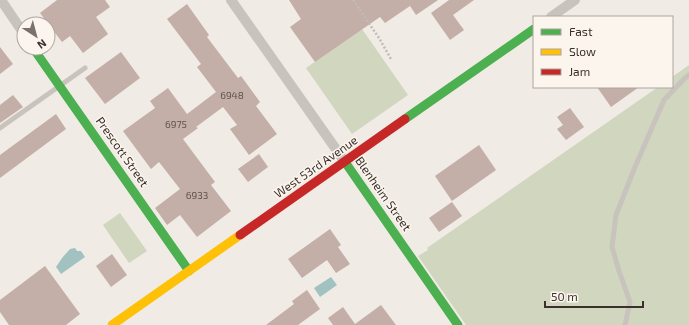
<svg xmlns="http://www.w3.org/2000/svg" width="689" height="325" font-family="'Exo 2',sans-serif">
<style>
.green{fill:#d1d6bf}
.water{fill:#a1c2c1}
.building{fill:#c3afa7}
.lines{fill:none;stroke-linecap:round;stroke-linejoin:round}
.path{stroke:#c2bbb6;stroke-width:2.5;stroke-dasharray:2 2;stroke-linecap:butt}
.lane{stroke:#c9c3be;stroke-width:5}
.street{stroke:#c9c3be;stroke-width:10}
.fast{stroke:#4caf50;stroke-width:9}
.slow{stroke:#ffc107;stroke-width:9}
.jam{stroke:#c62828;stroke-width:9}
.labels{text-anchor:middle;stroke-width:3;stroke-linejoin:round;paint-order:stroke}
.number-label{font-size:10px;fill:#5d504a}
.street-label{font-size:12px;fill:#3b302b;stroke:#fbf5ee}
</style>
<rect width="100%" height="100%" fill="#f0ebe5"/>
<g class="green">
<path d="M362,29L408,95L352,134L306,68Z"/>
<path d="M689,65V325H466L418,256L428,250L427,248L658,87H672V77Z"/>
<path d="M120,213L147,251L129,263L103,225Z"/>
</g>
<g class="water">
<path d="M75,248L77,251H81L85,257L61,274L56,267L62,258L70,249Z"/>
<path d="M331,277L337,285L320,297L314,288Z"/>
</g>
<g class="building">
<path d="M57,0H105L110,7L96,17L108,34L83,53L70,36L62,42L40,13Z"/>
<path d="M289,0H438L416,15L410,6L385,23L380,17L315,62L290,27L301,19Z"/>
<path d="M449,0H474L453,15L464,30L450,40L431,13Z"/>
<path d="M187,4L209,35L207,37L238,78L241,76L260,102L256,106L277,134L249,155L230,129L237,125L223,107L196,127L198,128L183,139L215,182L211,185L231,211L197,237L180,215L167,225L155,208L180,189L159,162L151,169L123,131L155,108L150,101L168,88L187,114L216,92L197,67L201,64L167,19Z"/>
<path d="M0,47L13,64L0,74Z"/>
<path d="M121,52L140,78L105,104L85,78Z"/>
<path d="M597,87H639L611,107Z"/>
<path d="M13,95L23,107L0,123V105Z"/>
<path d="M570,108L584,127L566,140L557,129L563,125L557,117Z"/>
<path d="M56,114L66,129L0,178V155Z"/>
<path d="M479,145L496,170L452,201L435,176Z"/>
<path d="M259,154L268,167L248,182L238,169Z"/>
<path d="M452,202L462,216L439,232L429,218Z"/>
<path d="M330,229L341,245L338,247L350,264L336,273L327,260L302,278L288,259Z"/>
<path d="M112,254L127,275L111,287L96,266Z"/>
<path d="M45,266L80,314L66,325H9L0,312V300Z"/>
<path d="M307,290L320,309L298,325H266L294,304L292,301Z"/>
<path d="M381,305L396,325H333L328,318L343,307L355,324Z"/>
</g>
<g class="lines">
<path class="path" d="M353,0L379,38L391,59"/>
<g class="lane">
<path d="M0,128L85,68"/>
<path d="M625,325L630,302L619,271L612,247L616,215L635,167L664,100L684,79L689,75"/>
</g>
<g class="street">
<path d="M1,0L24,34"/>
<path d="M231,0L345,162"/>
<path d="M551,17L575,0"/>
</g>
<g class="fast">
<path d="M33,48L189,271"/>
<path d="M405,119L534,29"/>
<path d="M345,162L458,325"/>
</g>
<path class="slow" d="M112,325L240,235"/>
<path class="jam" d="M240,235L405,119"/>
</g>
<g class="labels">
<g class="number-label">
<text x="232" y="99">6948</text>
<text x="176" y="128">6975</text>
<text x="197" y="199">6933</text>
</g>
<g class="street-label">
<text transform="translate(122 152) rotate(55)" y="4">Prescott Street</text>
<text transform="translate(316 167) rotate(-35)" y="4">West 53rd Avenue</text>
<text transform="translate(383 194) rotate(55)" y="4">Blenheim Street</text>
</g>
</g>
<rect x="533" y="16" width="140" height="72" fill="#fbf5ee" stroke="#aea6a0"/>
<rect x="541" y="29" width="20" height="6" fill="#4caf50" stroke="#aea6a0"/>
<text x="569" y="36" font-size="12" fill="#3b302b">Fast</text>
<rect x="541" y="49" width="20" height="6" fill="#ffc107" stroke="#aea6a0"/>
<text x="569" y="56" font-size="12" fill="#3b302b">Slow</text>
<rect x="541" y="69" width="20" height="6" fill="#c62828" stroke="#aea6a0"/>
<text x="569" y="76" font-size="12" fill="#3b302b">Jam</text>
<g transform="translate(36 36) rotate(144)"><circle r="19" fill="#fbf5ee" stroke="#aea6a0"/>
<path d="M0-3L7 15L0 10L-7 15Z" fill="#7a716c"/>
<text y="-6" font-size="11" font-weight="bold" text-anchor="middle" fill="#3b302b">N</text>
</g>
<path d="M545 301v6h98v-6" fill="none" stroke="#3b302b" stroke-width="2"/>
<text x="551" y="301" font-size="12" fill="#3b302b" stroke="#fbf5ee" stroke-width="3" paint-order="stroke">50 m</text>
</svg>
